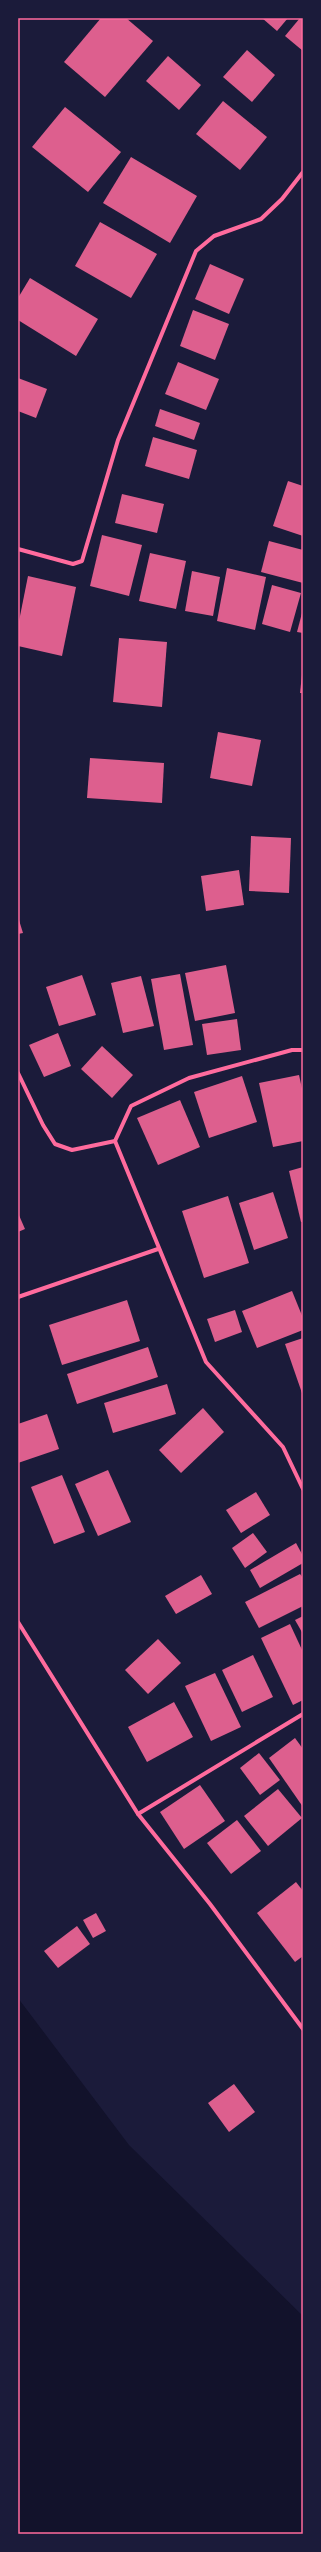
<svg xmlns="http://www.w3.org/2000/svg" width="321" height="2552" font-family="'Titillium Web',sans-serif">
<style>
.water{fill:#12122b}
.building{fill:#dd5f8e}
.lines{fill:none;stroke-linecap:round;stroke-linejoin:round}
.minor{stroke:#ff6b9d;stroke-width:4}
.neatline{fill:none;stroke:#ff6b9d;stroke-width:1.5}
</style>
<rect width="100%" height="100%" fill="#1b1b3a"/>
<path class="water" d="M18,1998L129,2145L303,2316V2534H18Z"/>
<g class="building">
<path d="M101,18H126L153,41L105,97L64,62Z"/>
<path d="M262,18H288L277,31Z"/>
<path d="M300,18H303V51L285,36Z"/>
<path d="M247,50L275,75L252,102L223,77Z"/>
<path d="M168,56L201,85L179,110L146,81Z"/>
<path d="M223,101L267,137L240,170L196,134Z"/>
<path d="M65,107L121,152L88,192L32,147Z"/>
<path d="M131,157L197,196L170,243L103,203Z"/>
<path d="M100,222L157,254L131,298L75,266Z"/>
<path d="M210,264L244,279L229,314L195,299Z"/>
<path d="M30,278L98,319L76,356L18,320V298Z"/>
<path d="M193,310L229,324L215,360L180,346Z"/>
<path d="M178,362L219,379L206,410L165,394Z"/>
<path d="M18,378L47,389L36,418L18,411Z"/>
<path d="M160,409L200,423L194,440L155,426Z"/>
<path d="M153,437L197,450L189,479L145,466Z"/>
<path d="M288,481L303,486V536L273,526Z"/>
<path d="M122,494L164,504L157,533L115,523Z"/>
<path d="M102,535L142,545L129,596L90,586Z"/>
<path d="M269,541L303,550V583L261,572Z"/>
<path d="M150,553L186,561L176,609L139,601Z"/>
<path d="M227,568L266,577L255,630L217,621Z"/>
<path d="M192,571L220,577L213,616L185,611Z"/>
<path d="M28,576L76,587L62,656L18,646V626Z"/>
<path d="M272,585L301,593L290,632L262,624Z"/>
<path d="M302,613H303V633L297,632Z"/>
<path d="M119,638L167,642L162,707L113,702Z"/>
<path d="M302,675H303V693H300Z"/>
<path d="M218,732L261,740L252,786L210,778Z"/>
<path d="M90,758L164,763L162,803L87,798Z"/>
<path d="M251,836L291,838L289,893L249,891Z"/>
<path d="M239,870L244,905L206,911L201,876Z"/>
<path d="M18,917L23,933L18,934Z"/>
<path d="M226,965L235,1013L195,1021L185,973Z"/>
<path d="M180,974L193,1045L164,1050L151,979Z"/>
<path d="M82,975L96,1015L59,1026L46,987Z"/>
<path d="M141,976L154,1026L123,1033L111,983Z"/>
<path d="M237,1019L241,1050L207,1055L202,1024Z"/>
<path d="M58,1033L71,1066L44,1077L29,1045Z"/>
<path d="M102,1046L133,1075L112,1098L81,1069Z"/>
<path d="M299,1075L303,1093V1141L273,1147L259,1083Z"/>
<path d="M242,1076L257,1122L209,1138L194,1092Z"/>
<path d="M180,1100L200,1147L158,1165L137,1118Z"/>
<path d="M303,1167V1222H301L289,1171Z"/>
<path d="M273,1192L288,1238L254,1250L239,1203Z"/>
<path d="M228,1196L249,1263L204,1278L182,1211Z"/>
<path d="M18,1213L25,1229L18,1232Z"/>
<path d="M292,1291L303,1318V1330L257,1348L242,1311Z"/>
<path d="M127,1300L140,1341L62,1365L49,1325Z"/>
<path d="M235,1310L242,1332L215,1342L207,1319Z"/>
<path d="M303,1338V1396L285,1344Z"/>
<path d="M148,1347L158,1377L77,1404L67,1374Z"/>
<path d="M167,1384L176,1414L113,1433L104,1403Z"/>
<path d="M203,1408L224,1432L181,1473L159,1450Z"/>
<path d="M47,1414L59,1449L18,1463V1424Z"/>
<path d="M108,1470L131,1522L98,1536L75,1484Z"/>
<path d="M62,1475L85,1532L54,1544L31,1487Z"/>
<path d="M256,1492L270,1515L241,1533L226,1510Z"/>
<path d="M253,1533L267,1552L245,1568L232,1548Z"/>
<path d="M296,1543L303,1556V1563L260,1588L250,1570Z"/>
<path d="M300,1574L303,1578V1606L259,1628L245,1602Z"/>
<path d="M201,1575L212,1594L176,1614L165,1596Z"/>
<path d="M303,1616V1634L295,1620Z"/>
<path d="M290,1624L303,1652V1700L293,1705L261,1638Z"/>
<path d="M158,1639L181,1663L148,1694L125,1670Z"/>
<path d="M253,1655L273,1697L242,1712L222,1670Z"/>
<path d="M215,1673L241,1727L211,1741L185,1686Z"/>
<path d="M174,1702L193,1737L147,1762L128,1727Z"/>
<path d="M295,1738L303,1749V1807L269,1758Z"/>
<path d="M259,1753L280,1780L260,1795L240,1768Z"/>
<path d="M200,1785L225,1821L184,1849L160,1812Z"/>
<path d="M278,1789L302,1818L268,1846L244,1816Z"/>
<path d="M237,1820L261,1851L231,1874L207,1843Z"/>
<path d="M296,1882L303,1891V1956L295,1962L257,1913Z"/>
<path d="M96,1913L106,1931L93,1938L83,1920Z"/>
<path d="M77,1926L90,1944L58,1968L44,1951Z"/>
<path d="M234,2084L255,2112L229,2132L208,2103Z"/>
</g>
<g class="lines">
<g class="minor">
<path d="M18,549L73,564L82,561L118,440L196,251L214,236L261,219L282,199L303,172"/>
<path d="M18,1073L43,1125L55,1144L72,1150L115,1141L131,1106L189,1078L292,1050H303"/>
<path d="M115,1141L206,1362L283,1447L303,1489"/>
<path d="M18,1297L158,1249"/>
<path d="M18,1622L138,1814L210,1904L303,2029"/>
<path d="M138,1814L303,1714"/>
</g>
</g>
<rect width="321" height="2552" fill="none" stroke="#1b1b3a" stroke-width="38"/>
<rect x="19" y="19" width="283" height="2514" class="neatline"/>
</svg>
